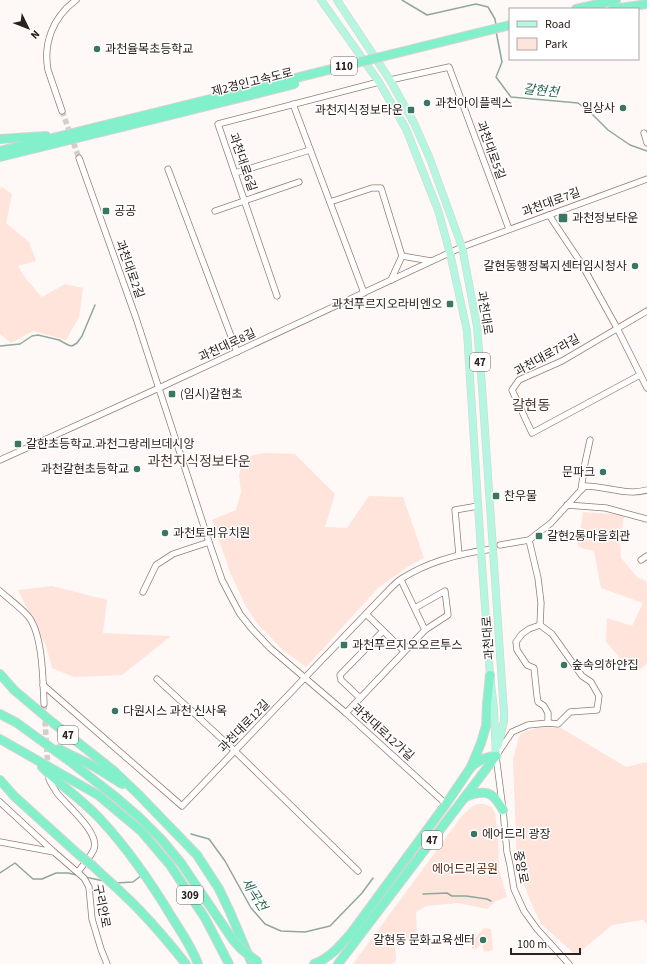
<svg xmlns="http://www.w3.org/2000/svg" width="647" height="964" font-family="'Source Sans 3','Noto Sans KR',sans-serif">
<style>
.green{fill:#fee4da}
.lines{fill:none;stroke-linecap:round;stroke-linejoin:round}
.stream{stroke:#90a79c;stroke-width:1.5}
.minor-tunnel{stroke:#d4cdcb;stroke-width:5.5;stroke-dasharray:5.5 3;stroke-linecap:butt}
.minor-casing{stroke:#967d72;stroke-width:7}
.major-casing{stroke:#d5d3d2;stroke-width:8}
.highway-casing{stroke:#d5d3d2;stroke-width:10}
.minor{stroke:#fff;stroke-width:5.5}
.major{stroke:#b4f6e0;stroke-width:7}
.highway{stroke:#82f0cb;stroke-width:8}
.highway-bridge-casing{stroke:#d5d3d2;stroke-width:10;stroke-linecap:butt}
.highway-bridge{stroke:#82f0cb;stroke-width:8}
.poi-dot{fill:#3a7763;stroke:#fff;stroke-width:1.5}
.labels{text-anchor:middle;stroke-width:3;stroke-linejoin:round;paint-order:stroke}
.shield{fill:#fff;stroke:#6b6461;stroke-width:1}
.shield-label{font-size:11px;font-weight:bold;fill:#2b211d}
.poi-label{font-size:12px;fill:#2b211d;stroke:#fff;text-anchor:start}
.street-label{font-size:12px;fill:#2b211d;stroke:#fff}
.park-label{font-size:12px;fill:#532612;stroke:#fff}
.water-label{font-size:13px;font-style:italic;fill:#246551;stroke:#fff}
.quarter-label{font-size:14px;fill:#513a31;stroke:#fff}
</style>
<rect width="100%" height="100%" fill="#fef8f6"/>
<g class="green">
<path d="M2,187L12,194L6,223L29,242L36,261L18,266L26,279L42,297L65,284L83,288L79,317L66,340L33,331L11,343L0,334V188Z"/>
<path d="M266,453L295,454L335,494L325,527L347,528L369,496L403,497L424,558L409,566L379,587L306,667L283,650L257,623L245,605L230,572L212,520L236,510L241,492L239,475L243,463L253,455Z"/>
<path d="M583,512L624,515L620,542L621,558L637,577L647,582V663L641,669L627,666L606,642L607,618L632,626L643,603L601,588L594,551L578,547Z"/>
<path d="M52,586L107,600L103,633L171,636L122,675L74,677L52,668L46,646L18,590Z"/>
<path d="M539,727L561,728L626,767L647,762V924L643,920L612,925L576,955L541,924L530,900L517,866L513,759L520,734Z"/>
<path d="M477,804H484L492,807L495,813L498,836L499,869L507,897L496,901L487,909L458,903L426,906L416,912L417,937L395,944L396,961L391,964H353L462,816L470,808Z"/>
<path d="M484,928L491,929L493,950L484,952L482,943L476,949H472C472,940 478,934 484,928Z"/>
</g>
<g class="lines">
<g class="stream">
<path d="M402,0L427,15L476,4L488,7L495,19L496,25"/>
<path d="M496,31L502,62L496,77L511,97L578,103L589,111L608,130L630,145L647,151"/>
<path d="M0,346L20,344L32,336L38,335L59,340L68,345L72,346L77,343L82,336L95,305"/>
<path d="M191,834L209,839L225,861L251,908L265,924L281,931L305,932L330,926L362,893L373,878"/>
<path d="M0,873L15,863L33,879H42L56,873H68L77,875"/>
<path d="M85,877L104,881"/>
<path d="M116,883L133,882L142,875"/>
<path d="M423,894L447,893L452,896H466L487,899L491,901"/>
</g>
<g class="minor-tunnel">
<path d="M62,111L79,158"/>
<path d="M44,704L48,769"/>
</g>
<g class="minor-casing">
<g id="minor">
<path d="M390,80L449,67L509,229"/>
<path d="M293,104L364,293"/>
<path d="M62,111L48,70C43,43 53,17 76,0"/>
<path d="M644,133L647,143"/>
<path d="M79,158L136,318L209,542L222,580L232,599L240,614L252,629L270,648L346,713L446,804"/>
<path d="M168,169L237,352"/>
<path d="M235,173L310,150"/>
<path d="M330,202L372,188H381L402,256L391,280"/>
<path d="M215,211L299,182"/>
<path d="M549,215L581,263L617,328L647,388"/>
<path d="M402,256L431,261"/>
<path d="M277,296L218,124L379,82"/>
<path d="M640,375L532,433L512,390L519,380L562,361L647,311"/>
<path d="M0,460L159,388L462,247L647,179"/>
<path d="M581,490L585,463L590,440"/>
<path d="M567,505L606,508L647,519"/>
<path d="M529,540L538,578L541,603L540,625L529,629L522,634L516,642L517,650L527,665L534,668L537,696L538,702L544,706L548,713V723L528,725L512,732L496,756L503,810L507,852L510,865L514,889L524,911L537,929L569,964"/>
<path d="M500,545L529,540L551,523L581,490L585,486C606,486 627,496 647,490"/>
<path d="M459,555L455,510L478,506"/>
<path d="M641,560L647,556"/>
<path d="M401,580L425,630"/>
<path d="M0,591C9,599 20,607 28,616C43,634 43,681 44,704"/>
<path d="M143,592L156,565L173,554L209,542"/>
<path d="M366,614L404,651"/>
<path d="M540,625L552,634L582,676L591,682L599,696L597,710L570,712L558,724L548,723"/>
<path d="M157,679L235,751L358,871"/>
<path d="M43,685L182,806L385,594C390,589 395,583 401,579C429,561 461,553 493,549"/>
<path d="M360,698L341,680L340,675L383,631"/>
<path d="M346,713L425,630L448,615L445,591L415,608"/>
<path d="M49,779C51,784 54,788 57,793C66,805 100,832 94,849C92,855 82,866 78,872"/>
<path d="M0,802L54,852"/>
<path d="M0,842L54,852L84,878L89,887L92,919L101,949L107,964"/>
</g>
</g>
<g class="major-casing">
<g id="major">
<path d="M321,0L379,82L406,129L438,210L450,253L467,331L481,551L490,675L494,710L496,756"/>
<path d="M337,0L390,80L414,123L430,159L462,247L477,326L482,387L504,713V721L498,746"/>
</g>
</g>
<g class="highway-casing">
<g id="highway">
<path d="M576,9L616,0"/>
<path d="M613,9L647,4"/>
<path d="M0,139L46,136"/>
<path d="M0,151L178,107"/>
<path d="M0,157L179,113"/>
<path d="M0,674L14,690L52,722L114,771L138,794L197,855L219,889L230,912L252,964"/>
<path d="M0,714L17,723L72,763L117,798L140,818L162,840L181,863L233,940"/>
<path d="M0,739L98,795L141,831L170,865L205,918L229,964"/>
<path d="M59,749L95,767L122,784"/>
<path d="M42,767C61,786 83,800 101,820C129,850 152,884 173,919C182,933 192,948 198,964"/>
<path d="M471,767C479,760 486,756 496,756"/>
<path d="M0,780L14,796L78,854"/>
<path d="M466,797C472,793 485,791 491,795C496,798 500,805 503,810"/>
<path d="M93,866C103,876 113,884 123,894C146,915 166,939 186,964"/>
<path d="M314,964C330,958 341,945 352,932L446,804L471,767L481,743L486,726L487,704L490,675"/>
<path d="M338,964L496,756"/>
</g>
</g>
<use href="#minor" class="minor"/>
<use href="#major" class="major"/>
<use href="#highway" class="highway"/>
<g class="highway-bridge-casing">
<g id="highway-bridge">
<path d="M178,107L510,25"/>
<path d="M179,113L295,84"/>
<path d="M78,854L93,866"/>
<path d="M233,940L241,949L258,962"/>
</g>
</g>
<use href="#highway-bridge" class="highway-bridge"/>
</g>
<g class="poi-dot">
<circle cx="97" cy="49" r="4"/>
<circle cx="427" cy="103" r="4"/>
<circle cx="623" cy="108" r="4"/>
<rect x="407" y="106" width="8" height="8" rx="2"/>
<rect x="102" y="207" width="8" height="8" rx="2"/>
<rect x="558" y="213" width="10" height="10" rx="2"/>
<circle cx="635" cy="266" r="4"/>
<rect x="446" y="300" width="8" height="8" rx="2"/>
<rect x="168" y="390" width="8" height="8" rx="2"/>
<rect x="14" y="440" width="8" height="8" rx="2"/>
<circle cx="137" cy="469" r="4"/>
<circle cx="603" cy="472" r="4"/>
<rect x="492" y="492" width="8" height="8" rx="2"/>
<circle cx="165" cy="533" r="4"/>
<rect x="535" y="532" width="8" height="8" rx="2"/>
<rect x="340" y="641" width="8" height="8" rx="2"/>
<circle cx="564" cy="665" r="4"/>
<circle cx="115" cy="711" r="4"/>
<circle cx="474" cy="834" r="4"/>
<circle cx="483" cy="940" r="4"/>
</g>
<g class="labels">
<g class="shield">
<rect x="331" y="57" width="26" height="18" rx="3"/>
<rect x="470" y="353" width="20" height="18" rx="3"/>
<rect x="58" y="726" width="20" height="18" rx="3"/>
<rect x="422" y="831" width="20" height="18" rx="3"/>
<rect x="177" y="886" width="26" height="18" rx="3"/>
</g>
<g class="shield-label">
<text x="344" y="70">110</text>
<text x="480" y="366">47</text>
<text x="68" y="739">47</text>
<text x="432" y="844">47</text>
<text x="190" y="899">309</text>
</g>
<g class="poi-label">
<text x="105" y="53">과천율목초등학교</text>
<text x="435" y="107">과천아이플렉스</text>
<text x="615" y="112" text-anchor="end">일상사</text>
<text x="403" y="114" text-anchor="end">과천지식정보타운</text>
<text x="114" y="215">공공</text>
<text x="572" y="222">과천정보타운</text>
<text x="627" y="270" text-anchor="end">갈현동행정복지센터임시청사</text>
<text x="442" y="308" text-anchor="end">과천푸르지오라비엔오</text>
<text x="180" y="398">(임시)갈현초</text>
<text x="26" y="448">갈햔초등학교.과천그랑레브데시앙</text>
<text x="129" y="473" text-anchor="end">과천갈현초등학교</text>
<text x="595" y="476" text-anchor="end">문파크</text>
<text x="504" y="500">찬우물</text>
<text x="173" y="537">과천토리유치원</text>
<text x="547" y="540">갈현2통마을회관</text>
<text x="352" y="649">과천푸르지오오르투스</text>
<text x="572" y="669">숲속의하얀집</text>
<text x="123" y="715">다원시스 과천 신사옥</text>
<text x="482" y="838">에어드리 광장</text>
<text x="475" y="944" text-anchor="end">갈현동 문화교육센터</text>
</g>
<g class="street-label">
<text transform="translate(252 82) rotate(-14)" y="4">제2경인고속도로</text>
<text transform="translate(491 150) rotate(70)" y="4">과천대로5길</text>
<text transform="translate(243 162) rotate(71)" y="4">과천대로6길</text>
<text transform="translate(551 202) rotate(-20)" y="4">과천대로7길</text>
<text transform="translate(130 269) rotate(70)" y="4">과천대로2길</text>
<text transform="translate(485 313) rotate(81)" y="4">과천대로</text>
<text transform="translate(227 345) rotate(-25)" y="4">과천대로8길</text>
<text transform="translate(547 355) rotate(-29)" y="4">과천대로7라길</text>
<text transform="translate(488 638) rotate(-94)" y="4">과천대로</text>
<text transform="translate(244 726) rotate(-46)" y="4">과천대로12길</text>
<text transform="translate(383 732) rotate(42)" y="4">과천대로12가길</text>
<text transform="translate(521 867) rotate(79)" y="4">중앙로</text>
<text transform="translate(102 906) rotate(79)" y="4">구리안로</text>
</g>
<g class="park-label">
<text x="465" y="873">에어드리공원</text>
</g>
<g class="water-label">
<text transform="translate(541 90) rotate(6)" y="5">갈현천</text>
<text transform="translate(255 894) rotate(57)" y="5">세곡천</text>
</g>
<g class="quarter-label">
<text x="531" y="410">갈현동</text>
<text x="199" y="466">과천지식정보타운</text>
</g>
</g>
<rect x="509" y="8" width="130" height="52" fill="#ffffff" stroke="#aaa6a5"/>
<rect x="517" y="21" width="20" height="6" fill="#b4f6e0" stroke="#aaa6a5"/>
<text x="545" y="28" font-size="12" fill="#2b211d">Road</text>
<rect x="517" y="38" width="20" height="12" fill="#fee4da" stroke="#aaa6a5"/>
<text x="545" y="48" font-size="12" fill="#2b211d">Park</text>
<g transform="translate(28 28) rotate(133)" stroke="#ffffff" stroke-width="3" paint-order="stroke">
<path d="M0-3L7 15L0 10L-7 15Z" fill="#2b211d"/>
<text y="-6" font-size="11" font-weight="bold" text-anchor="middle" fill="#2b211d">N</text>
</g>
<path d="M511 948v6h69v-6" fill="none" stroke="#2b211d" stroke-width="2"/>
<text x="517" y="948" font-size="12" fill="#2b211d" stroke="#ffffff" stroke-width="3" paint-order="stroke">100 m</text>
</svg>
